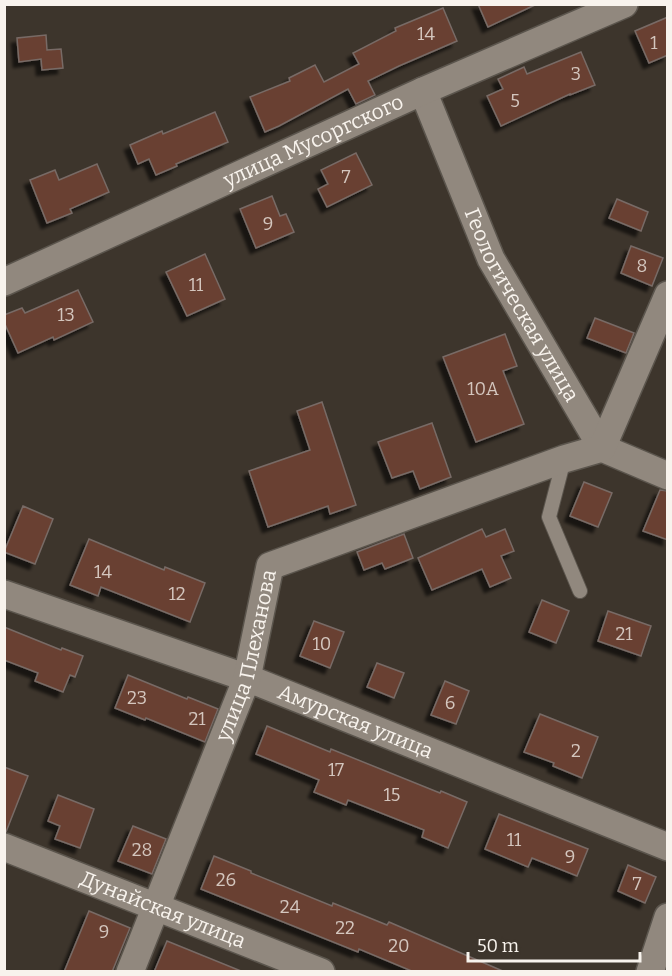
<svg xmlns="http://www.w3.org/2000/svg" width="672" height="976" font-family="Bitter,serif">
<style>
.building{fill:#694132;stroke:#786b66;stroke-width:1.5;filter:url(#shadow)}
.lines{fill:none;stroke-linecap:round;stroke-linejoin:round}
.lane-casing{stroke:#5b554d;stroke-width:16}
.street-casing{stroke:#5b554d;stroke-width:30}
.lane{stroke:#91887e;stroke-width:14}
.street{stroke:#91887e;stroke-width:27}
.labels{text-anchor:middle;stroke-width:5;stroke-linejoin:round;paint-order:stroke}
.number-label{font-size:18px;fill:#d4c6be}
.street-label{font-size:21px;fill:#f8f3ed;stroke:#3d352c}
</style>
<defs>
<filter id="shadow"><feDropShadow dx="-5.5" dy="5.5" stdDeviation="1.5" flood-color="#0009"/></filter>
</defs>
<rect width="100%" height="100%" fill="#3d352c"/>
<g class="building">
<path d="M478,4H537L488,27Z"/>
<path d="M443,8L457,41L399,66L368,81L375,95L356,104L348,89L279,126L265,132L250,97L290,81L289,78L315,65L324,82L359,64L353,53L396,31L395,28Z"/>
<path d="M668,17V55L649,63L635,31Z"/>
<path d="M46,35L47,50L61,49L63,68L42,70L41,59L19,62L17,38Z"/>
<path d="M581,52L595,85L570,95V94L501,126L487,96L503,89L498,79L524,67L527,74Z"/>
<path d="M215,112L228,142L176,164L177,166L156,175L149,159L138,164L130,145L162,131L163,134Z"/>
<path d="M356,153L372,185L327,207L318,189L328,184L321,170Z"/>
<path d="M97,164L109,192L70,209L72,213L47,223L30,180L55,170L59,180Z"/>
<path d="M272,196L280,216L286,214L294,232L256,248L240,209Z"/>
<path d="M617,199L648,212L641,231L609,218Z"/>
<path d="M631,246L663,258L652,286L621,273Z"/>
<path d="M205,254L225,299L187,316L166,272Z"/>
<path d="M78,290L93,322L54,340L53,337L18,353L4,322V315L22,308L25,313Z"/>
<path d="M595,318L634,333L626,353L587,338Z"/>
<path d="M505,334L517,366L503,371L524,424L476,442L443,357Z"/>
<path d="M322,402L356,505L330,514L328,506L268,527L249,471L310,450L297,411Z"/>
<path d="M432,423L451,477L420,489L413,471L392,478L378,442Z"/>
<path d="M584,482L612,493L598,527L570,516Z"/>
<path d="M660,490L668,491V540L643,531Z"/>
<path d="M23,506L53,519L35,564L4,552Z"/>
<path d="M482,529L486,537L505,529L514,551L501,556L511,578L490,587L482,569L432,590L418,558Z"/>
<path d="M404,534L413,558L385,569L382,563L364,570L357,552Z"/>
<path d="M89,539L164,570L165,567L205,583L190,622L101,587L98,596L70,585Z"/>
<path d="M542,600L569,611L556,643L529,632Z"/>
<path d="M608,611L651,626L641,656L598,641Z"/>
<path d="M314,621L344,632L330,668L300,656Z"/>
<path d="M4,627L61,650L62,648L83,656L75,677L70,675L63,692L35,681L38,673L4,660Z"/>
<path d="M377,663L404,673L394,698L367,687Z"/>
<path d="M128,675L187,699L188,697L218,709L205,742L146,718L145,720L115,708Z"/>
<path d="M445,681L469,691L456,724L431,715Z"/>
<path d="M540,714L598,737L582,778L553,766L554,763L524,752Z"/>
<path d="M267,726L330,752L331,749L440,793L441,791L467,802L448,848L422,837L424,830L348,800L346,805L314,792L319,780L256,754Z"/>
<path d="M4,767L28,776L6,832H4Z"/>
<path d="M58,795L94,809L80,848L55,839L60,826L48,821Z"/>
<path d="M499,814L588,849L577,876L532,858L528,867L485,849Z"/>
<path d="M133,826L166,839L152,874L118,861Z"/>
<path d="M214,856L251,871V873L332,906L333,903L387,925L389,922L505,972H414L359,949L358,952L201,889Z"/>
<path d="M628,865L656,877L645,903L618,891Z"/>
<path d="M89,911L130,928L112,972H64Z"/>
<path d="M167,941L241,971V972H154Z"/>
</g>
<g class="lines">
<g class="lane-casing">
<path id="lane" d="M564,459L549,517L580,591"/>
</g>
<g class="street-casing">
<g id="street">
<path id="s1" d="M423,91L491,259L602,448L668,476"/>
<path id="s2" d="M4,282L423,91L624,4"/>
<path id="s3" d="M4,594L247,678L668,847"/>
<path id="s4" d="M4,847L321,972"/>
<path id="s5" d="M130,972L247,678L270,566L564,459L602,448L668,295"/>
<path d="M650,972L668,917"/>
</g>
</g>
<use href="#lane" class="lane"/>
<use href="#street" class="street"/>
</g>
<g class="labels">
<g class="number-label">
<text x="426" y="40">14</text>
<text x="654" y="49">1</text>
<text x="576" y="80">3</text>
<text x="515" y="107">5</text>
<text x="346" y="183">7</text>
<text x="268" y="230">9</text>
<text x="642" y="272">8</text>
<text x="196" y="291">11</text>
<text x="66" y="321">13</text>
<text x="483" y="395">10А</text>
<text x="103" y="578">14</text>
<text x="177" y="600">12</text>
<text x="624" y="640">21</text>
<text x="322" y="650">10</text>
<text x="137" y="704">23</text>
<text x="450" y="709">6</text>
<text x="197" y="725">21</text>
<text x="576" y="757">2</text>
<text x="336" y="776">17</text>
<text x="392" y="801">15</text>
<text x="514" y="846">11</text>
<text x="142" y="856">28</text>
<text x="570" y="863">9</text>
<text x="226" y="886">26</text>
<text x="637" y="890">7</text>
<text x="290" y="913">24</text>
<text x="345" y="934">22</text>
<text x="104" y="938">9</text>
<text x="399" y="952">20</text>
</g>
<g class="street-label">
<text dy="7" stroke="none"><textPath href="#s2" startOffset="340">улица Мусоргского</textPath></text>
<text dy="7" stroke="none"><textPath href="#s1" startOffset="236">Геологическая улица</textPath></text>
<text dy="7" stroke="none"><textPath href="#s5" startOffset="338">улица Плеханова</textPath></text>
<text dy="7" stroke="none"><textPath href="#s3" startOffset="374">Амурская улица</textPath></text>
<text dy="7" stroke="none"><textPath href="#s4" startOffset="171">Дунайская улица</textPath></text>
</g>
</g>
<rect width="672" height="976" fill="none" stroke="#f8f3ed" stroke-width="12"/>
<path d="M468 952v9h172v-9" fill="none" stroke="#f8f3ed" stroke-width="3"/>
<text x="477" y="952" font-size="18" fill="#f8f3ed" stroke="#3d352c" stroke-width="4.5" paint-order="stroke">50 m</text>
</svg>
